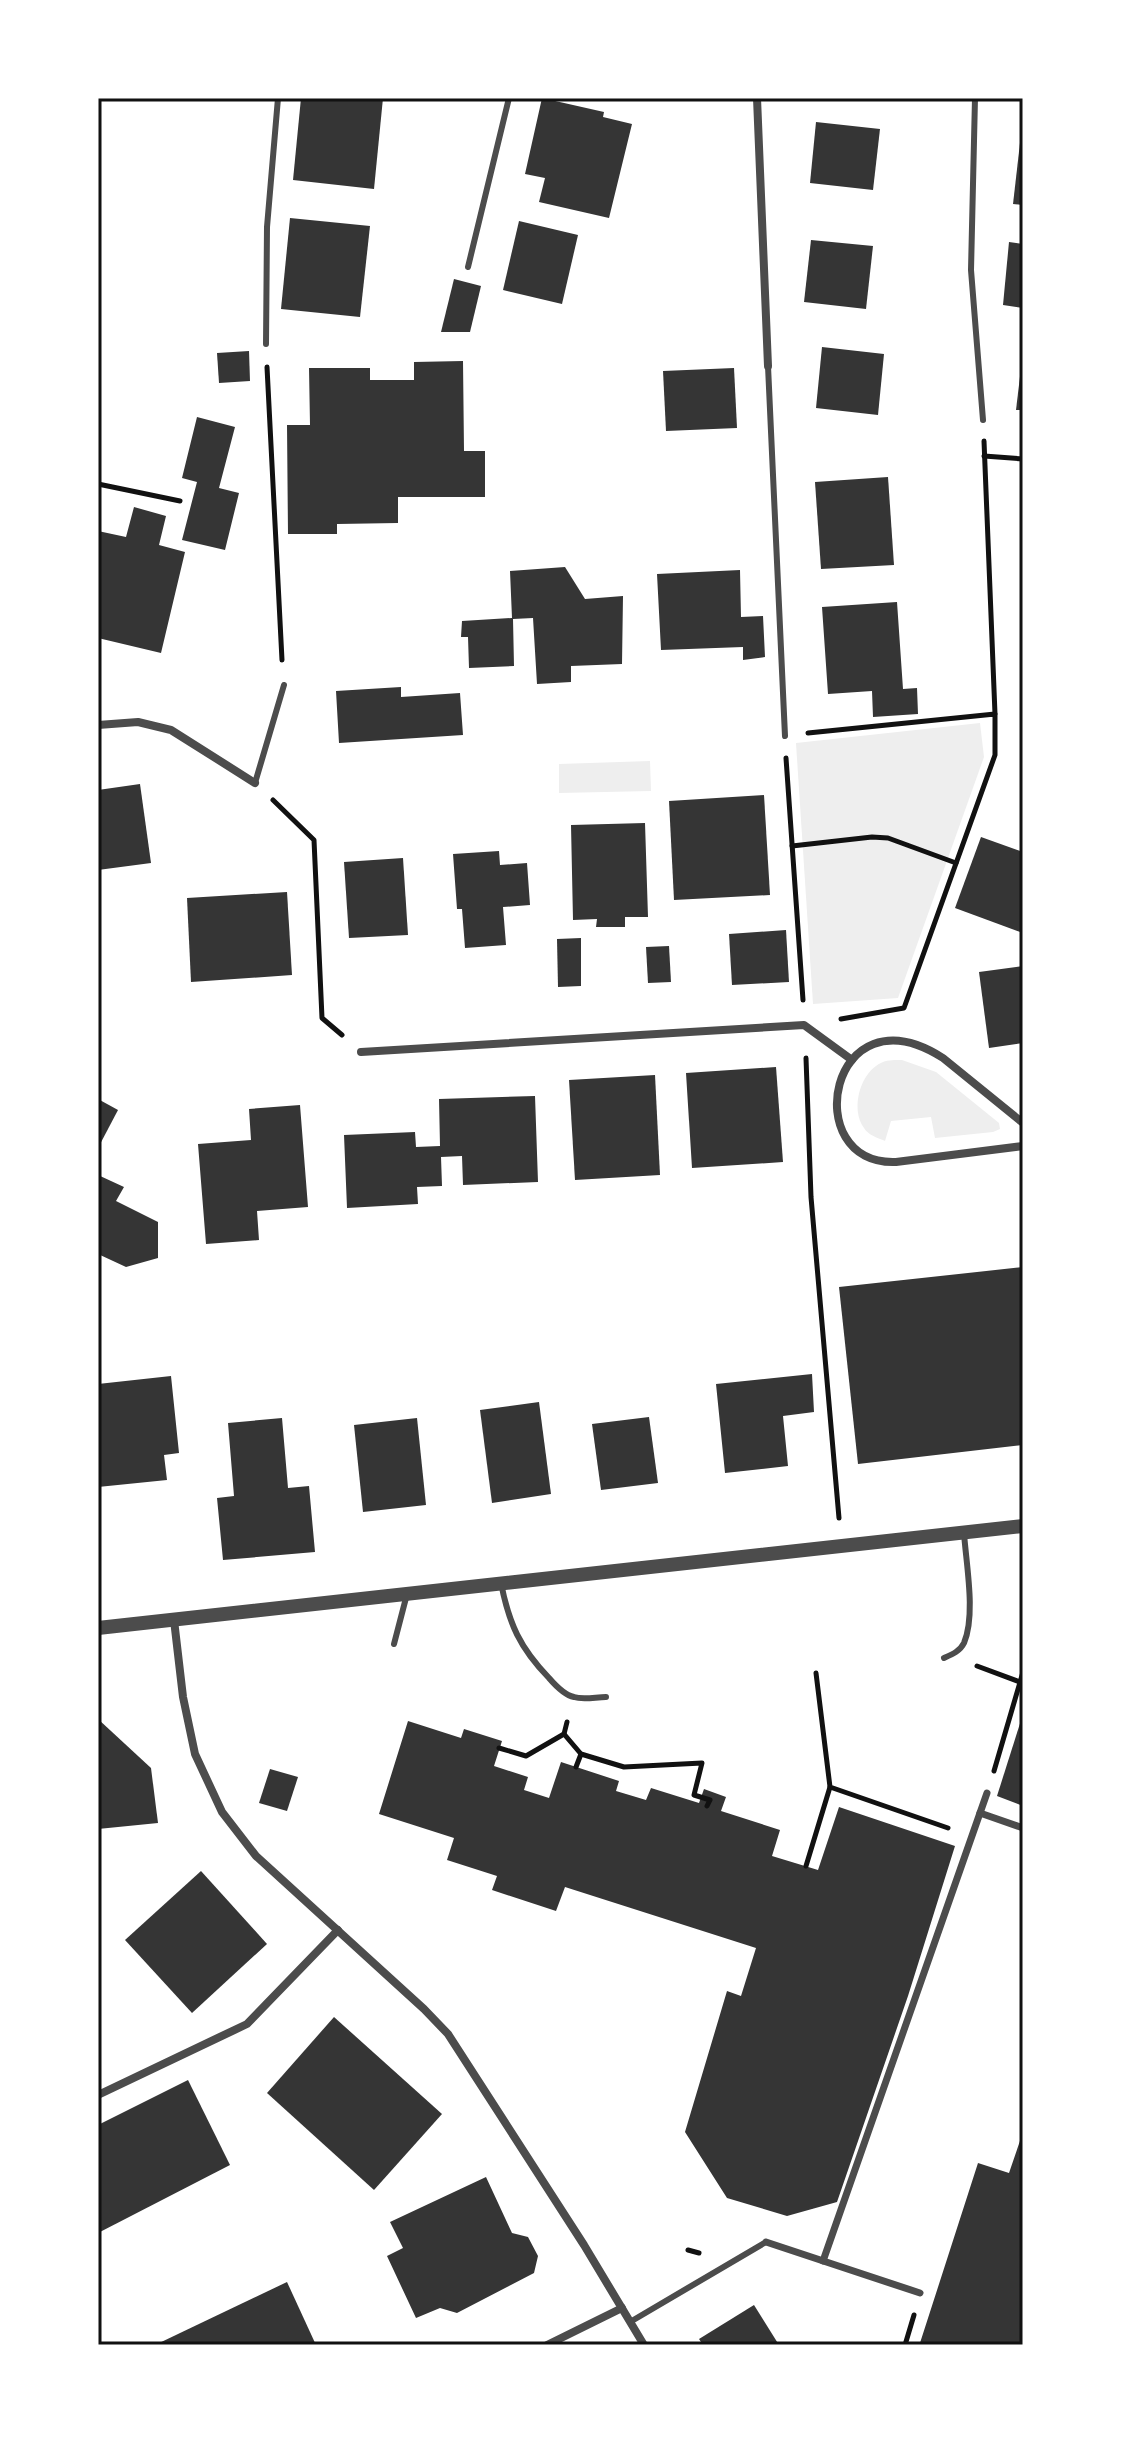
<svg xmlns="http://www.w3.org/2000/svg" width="1121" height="2443" font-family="'Crimson Pro',serif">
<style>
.green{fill:#eee}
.building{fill:#353535}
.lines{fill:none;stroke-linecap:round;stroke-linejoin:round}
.path{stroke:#111;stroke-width:5}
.service{stroke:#4c4c4c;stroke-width:6}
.pedestrian{stroke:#4c4c4c;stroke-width:7}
.minor{stroke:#4c4c4c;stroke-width:8}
.tertiary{stroke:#4c4c4c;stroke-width:14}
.neatline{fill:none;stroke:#111;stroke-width:3}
</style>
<rect width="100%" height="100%" fill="#fff"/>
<g class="green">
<path d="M980,723L984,757L898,998L813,1004L796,743Z"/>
<path d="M650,761L651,791L559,793V764Z"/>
<path d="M902,1060L936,1072L999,1123L1000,1129L993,1132L935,1138L931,1117L891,1121L885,1141C878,1138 868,1135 864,1128C850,1109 860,1071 883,1062C888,1060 896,1060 902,1060Z"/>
</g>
<g class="building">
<path d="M301,98H383L374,189L293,180Z"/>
<path d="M542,98L604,112L603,117L632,124L609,218L539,202L545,178L525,174Z"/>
<path d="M816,122L880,129L873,190L810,183Z"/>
<path d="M1020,143H1023V205L1013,204Z"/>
<path d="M290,218L370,226L360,317L281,309Z"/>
<path d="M519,221L578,235L562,304L503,290Z"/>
<path d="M811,240L873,246L866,309L804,302Z"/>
<path d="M1009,242L1023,244V308L1003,305Z"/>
<path d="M454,279L481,286L470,332H441Z"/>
<path d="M822,347L884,354L878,415L816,408Z"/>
<path d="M249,351L250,381L219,383L217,353Z"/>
<path d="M463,361L464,451H485V497H398V523L337,524V534H288L287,425H310L309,368H370V380H414V362Z"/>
<path d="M734,368L737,428L666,431L663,371Z"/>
<path d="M1021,368H1023V410H1016Z"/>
<path d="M197,417L235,427L219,488L239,493L225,550L182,540L197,482L182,478Z"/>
<path d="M888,477L894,565L821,569L815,482Z"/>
<path d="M134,507L166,516L159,545L185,552L161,653L98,638V531L126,537Z"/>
<path d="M565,567L585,599L623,596L622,664L571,666V682L537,684L533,618L513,619L514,666L469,668L468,637H461L462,621L512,618L510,571Z"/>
<path d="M740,570L741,617L763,616L765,657L743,660V647L661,650L657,574Z"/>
<path d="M897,602L903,689L917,688L918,714L873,717L872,691L828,694L822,607Z"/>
<path d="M401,687V697L460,693L463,735L339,743L336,691Z"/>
<path d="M140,784L151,863L98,870V790Z"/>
<path d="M764,795L770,895L674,900L669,801Z"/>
<path d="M645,823L648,917H625V927H596L597,919L573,920L571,825Z"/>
<path d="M981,837L1023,852V933L955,908Z"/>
<path d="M499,851L500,865L527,863L530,905L503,907L506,945L465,948L462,909H457L453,854Z"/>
<path d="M403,858L408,935L349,938L344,862Z"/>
<path d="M287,892L292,975L191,982L187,898Z"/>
<path d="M786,930L789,982L732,985L729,934Z"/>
<path d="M581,938V986L558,987L557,939Z"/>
<path d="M669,946L671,982L648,983L646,947Z"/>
<path d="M1023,966V1043L989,1048L979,972Z"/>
<path d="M776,1067L783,1162L692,1168L686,1073Z"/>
<path d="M655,1075L660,1175L575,1180L569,1080Z"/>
<path d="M535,1096L538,1182L463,1185L462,1156L441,1157L442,1186L417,1187L418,1204L347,1208L344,1135L415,1132L416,1147L440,1146L439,1099Z"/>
<path d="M98,1099L118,1110L98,1148Z"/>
<path d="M300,1105L308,1207L257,1211L259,1240L206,1244L198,1144L251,1140L249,1109Z"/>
<path d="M98,1175L124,1187L116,1201L158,1222V1258L126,1267L98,1254Z"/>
<path d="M1023,1267V1445L858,1464L839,1287Z"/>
<path d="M812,1374L814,1412L783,1416L788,1466L725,1473L716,1384Z"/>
<path d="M171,1376L179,1453L164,1455L167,1480L98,1487V1384Z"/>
<path d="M539,1402L551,1494L492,1503L480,1410Z"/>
<path d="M649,1417L658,1483L601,1490L592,1424Z"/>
<path d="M282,1418L288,1488L309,1486L315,1552L223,1560L217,1498L234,1496L228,1423Z"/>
<path d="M417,1418L426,1505L363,1512L354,1425Z"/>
<path d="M1023,1714V1806L997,1796Z"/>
<path d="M98,1719L151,1768L158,1823L98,1829Z"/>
<path d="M408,1721L461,1738L464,1729L502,1741L494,1766L528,1777L524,1790L549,1798L561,1762L619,1781L616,1791L646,1800L651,1788L699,1803L704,1789L726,1797L721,1811L780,1830L772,1856L818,1870L839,1807L955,1846L908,1996L837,2202L787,2216L727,2198L685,2132L727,1991L741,1996L756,1948L565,1887L556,1911L492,1890L497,1876L447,1860L454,1838L379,1814Z"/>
<path d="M270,1769L298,1777L287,1811L259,1803Z"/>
<path d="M201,1871L267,1944L192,2013L125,1940Z"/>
<path d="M334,2017L442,2114L374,2190L267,2093Z"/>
<path d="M188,2080L230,2165L98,2233V2125Z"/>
<path d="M1023,2132V2345L920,2343L978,2163L1009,2173Z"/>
<path d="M486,2177L512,2233L528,2237L538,2256L534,2273L457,2313L440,2308L416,2318L387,2256L403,2248L390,2222Z"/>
<path d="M287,2282L316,2345H155L201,2323Z"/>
<path d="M754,2305L779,2345H703L699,2339Z"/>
</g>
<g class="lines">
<g class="path">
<path d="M267,367L282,660"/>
<path d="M984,441L995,714"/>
<path d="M984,456L1023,459"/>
<path d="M98,484L180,501"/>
<path d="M808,733L995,714V755L904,1008L841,1019"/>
<path d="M786,758L803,1000"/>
<path d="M273,800L314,840L322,1018L342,1035"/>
<path d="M792,846L872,837L888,838L956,863"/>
<path d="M806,1058L811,1197L839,1518"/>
<path d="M977,1666L1020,1682"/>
<path d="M816,1673L830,1787L948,1828"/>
<path d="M564,1734L581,1754L624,1767L702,1763L694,1795L710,1800L707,1806"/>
<path d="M499,1748L526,1756L564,1734L567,1722"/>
<path d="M576,1767L581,1754"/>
<path d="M994,1771L1023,1672"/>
<path d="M806,1866L830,1787"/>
<path d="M688,2250L699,2253"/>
<path d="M905,2345L914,2315"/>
</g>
<g class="service">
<path d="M975,98L971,270L983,420"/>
<path d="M468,267L509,98"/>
<path d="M266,344L267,227L278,98"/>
<path d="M768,366L785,736"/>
<path d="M255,783L284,685"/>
<path d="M501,1583C509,1624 520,1648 549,1678C555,1685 564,1695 574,1697C583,1700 596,1697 606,1697"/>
<path d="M394,1644L407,1594"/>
<path d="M944,1658C953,1654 960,1651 964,1643C976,1615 966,1563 964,1533"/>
<path d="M630,2322L766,2242"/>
</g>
<g class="pedestrian">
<path d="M980,1813L1023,1828"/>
<path d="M766,2242L920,2293"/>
<path d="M823,2261L987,1793"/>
</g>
<g class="minor">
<path d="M757,98L768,366"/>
<path d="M98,725L138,722L171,730L255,783"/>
<path d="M361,1052L804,1025L852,1060"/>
<path d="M1023,1123L943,1058C829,985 797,1166 896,1162L1023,1146"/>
<path d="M174,1620L183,1697L195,1754L222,1812L256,1856L424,2009L448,2034L584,2245L644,2345"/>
<path d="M98,2095L247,2024L338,1930"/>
<path d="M547,2345L622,2308"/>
</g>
<path class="tertiary" d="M98,1628L1023,1526"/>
</g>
<rect width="1121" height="2443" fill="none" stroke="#ffffff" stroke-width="200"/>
<rect x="100" y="100" width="921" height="2243" class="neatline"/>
</svg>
